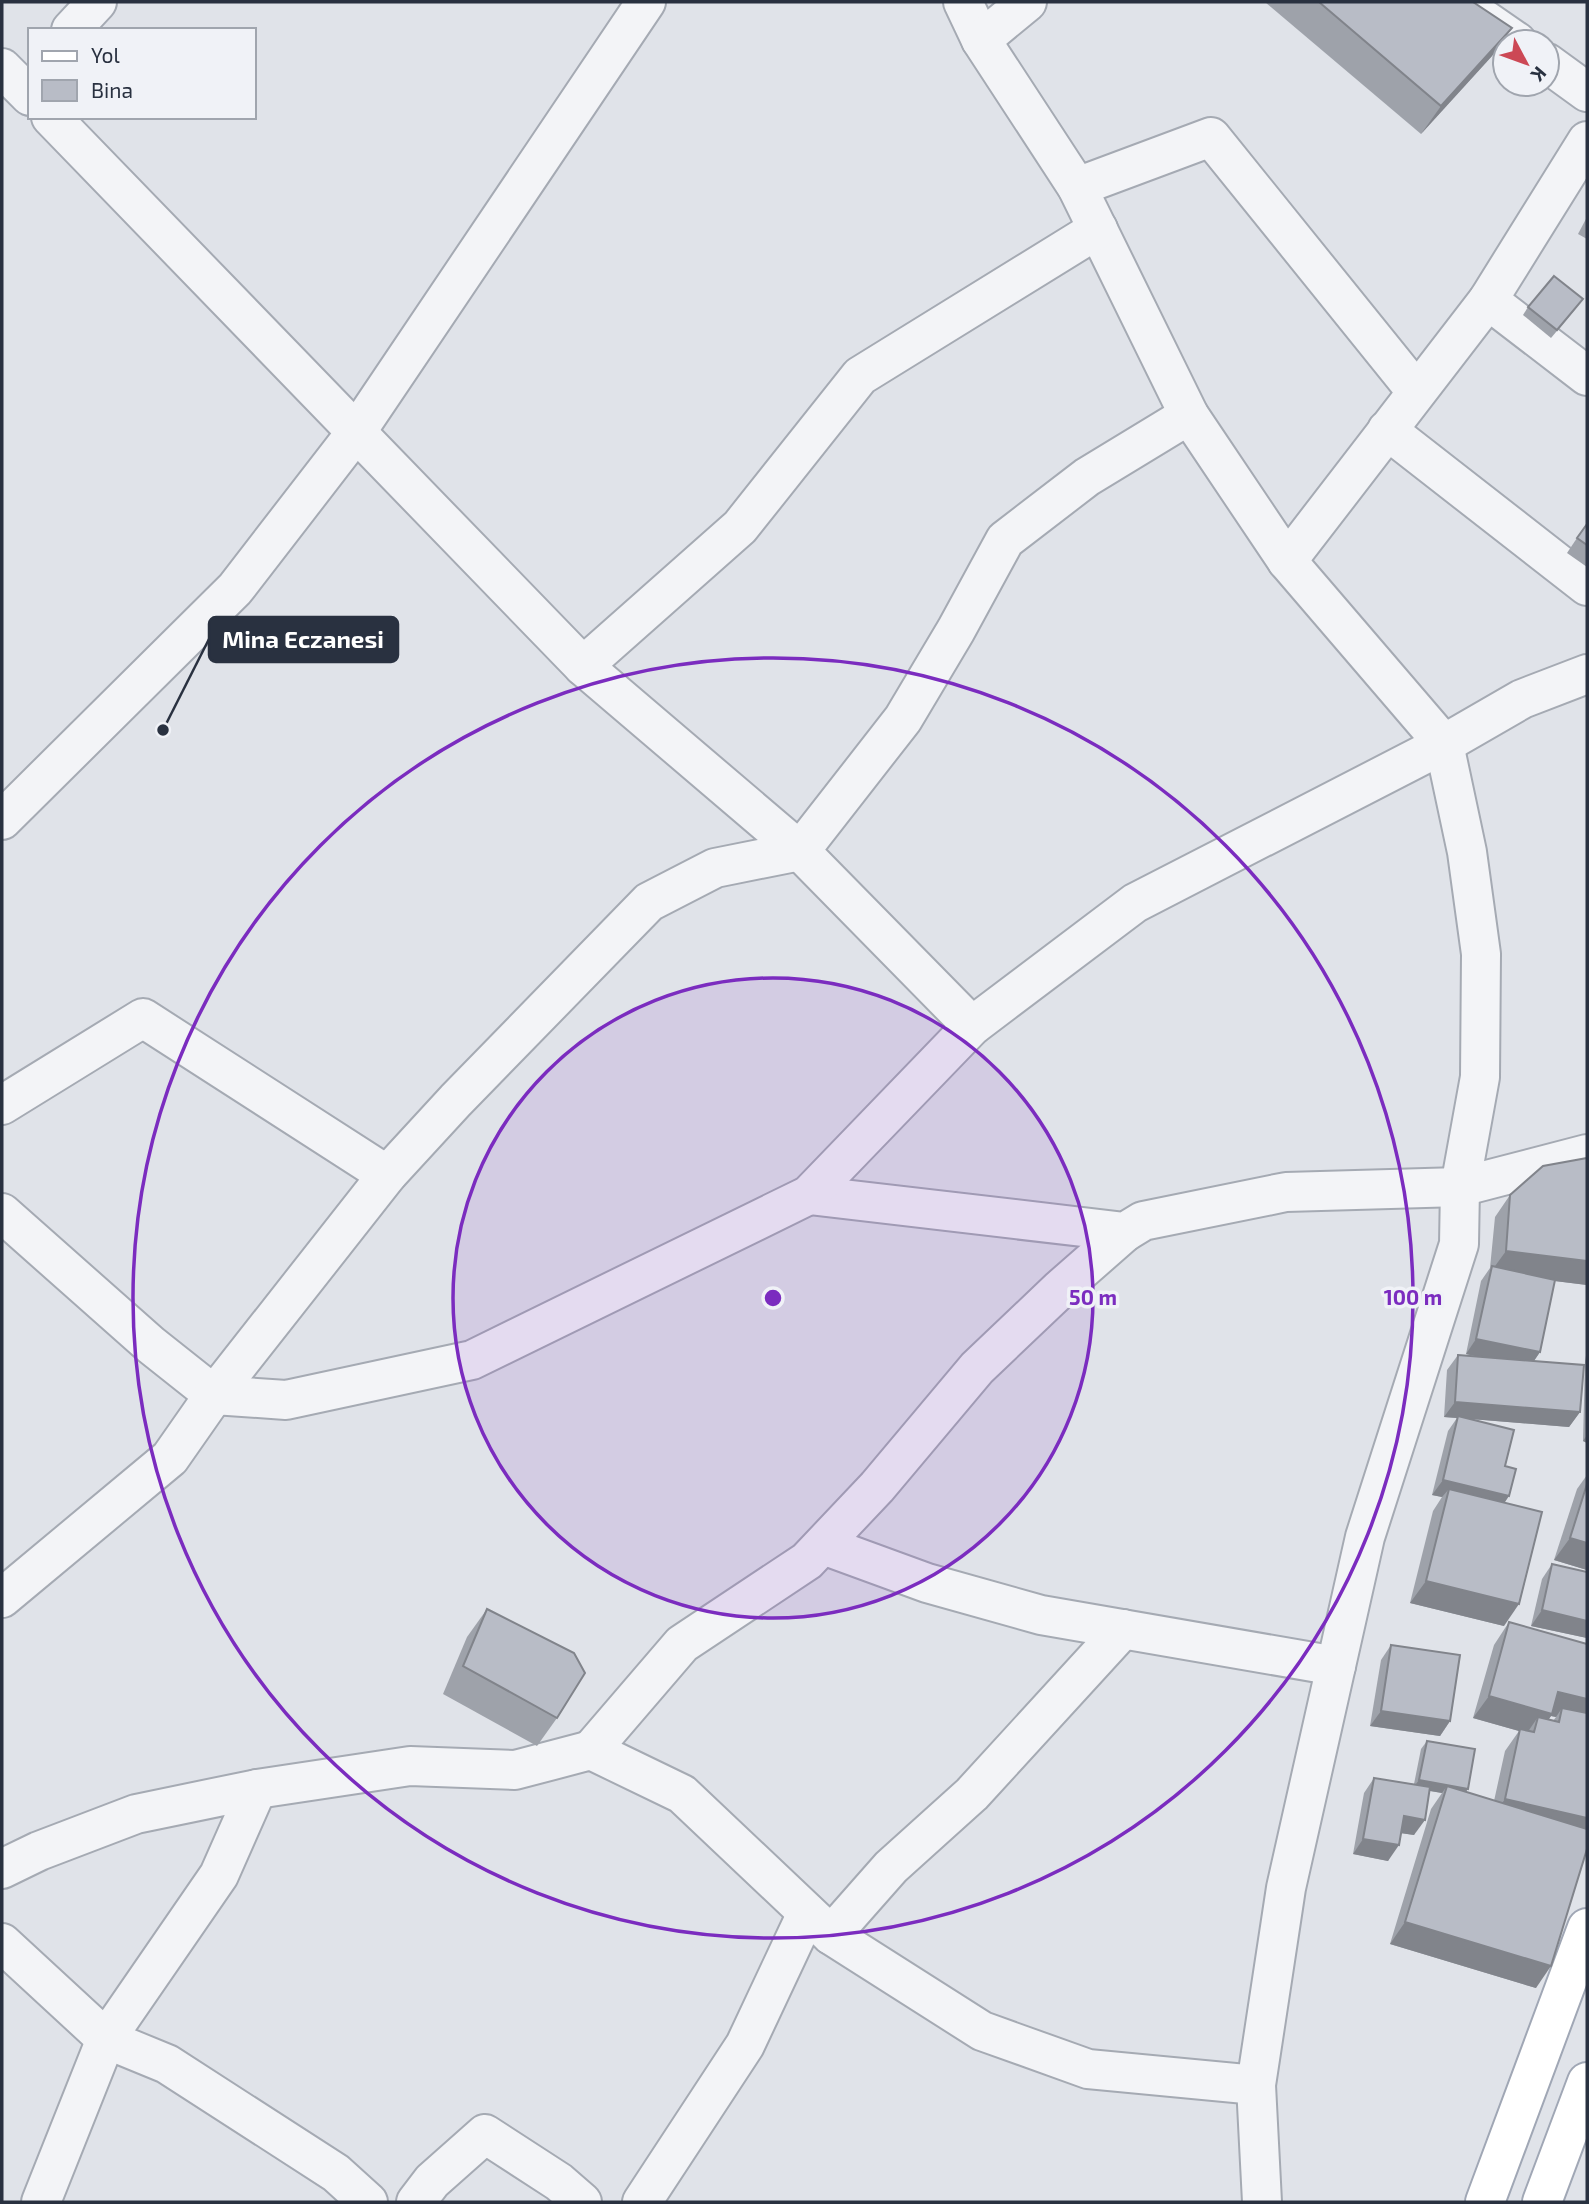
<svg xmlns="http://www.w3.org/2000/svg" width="1589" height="2204" font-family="'Exo 2',sans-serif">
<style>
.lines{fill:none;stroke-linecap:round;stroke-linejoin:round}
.minor-casing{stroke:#a5aab3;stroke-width:42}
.primary-casing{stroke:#a0a7b5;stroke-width:42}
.minor{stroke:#f3f4f7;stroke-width:38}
.primary{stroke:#fff;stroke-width:38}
.wall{fill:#9ea2aa;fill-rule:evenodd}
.shaded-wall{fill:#81848b}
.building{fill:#b8bcc6;stroke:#81848b;stroke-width:2}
.ring{fill:none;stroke:#7b2cbf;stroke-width:3.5}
.centre{fill:#7b2cbf;stroke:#f0f2f7;stroke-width:3.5}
.ring-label{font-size:21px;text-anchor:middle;font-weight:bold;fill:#7b2cbf;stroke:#f0f2f7;stroke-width:7;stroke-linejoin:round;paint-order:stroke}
.leader{fill:none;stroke:#293140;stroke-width:2.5}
.callout-dot{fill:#293140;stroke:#f0f2f7;stroke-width:2.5}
.callout{fill:#293140;stroke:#293140;stroke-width:2.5}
.callout-label{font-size:24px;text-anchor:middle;font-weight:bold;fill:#fff}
</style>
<rect width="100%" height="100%" fill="#e0e3e9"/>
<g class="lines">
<g class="minor-casing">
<g id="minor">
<path d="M963,2L981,40L1077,187L1189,415L1287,561L1444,744L1467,852L1481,954L1480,1077L1460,1187L1459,1244L1365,1537L1286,1888L1256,2085L1262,2202"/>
<path d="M1459,2L1517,42"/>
<path d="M71,30L97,2"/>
<path d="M981,40L1027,2"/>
<path d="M1547,63L1587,92"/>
<path d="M2,68L30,96"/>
<path d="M51,117L583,666L800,851L972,1026"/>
<path d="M1077,187L1211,137L1416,391"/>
<path d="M1488,300L1587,376"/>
<path d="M1387,430L1587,586"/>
<path d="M1287,561L1488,300L1587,141"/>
<path d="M583,666L740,527L860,376L1098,229"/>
<path d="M2,820L235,589L357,431L646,2"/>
<path d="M2,1105L143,1018L387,1175"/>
<path d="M809,1195L1125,1232L1143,1221L1286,1192L1460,1187L1587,1154"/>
<path d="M2,1213L151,1345L214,1395L286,1400L472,1360L809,1195L972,1026L1135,903L1444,744L1522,699L1587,674"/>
<path d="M823,1545L927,1583L1041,1615L1336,1666"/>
<path d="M2,1598L170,1458L214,1395L387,1175L456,1100L649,902L715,868L800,851L903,719L956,630L1005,540L1087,477L1189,415"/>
<path d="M591,1750L682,1644L807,1561L877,1487L977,1368L1060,1289L1125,1232"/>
<path d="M2,1869L39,1851L136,1814L257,1789L410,1766L515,1770L591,1750L682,1794L831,1935L982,2031L1088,2069L1256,2085"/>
<path d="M831,1935L891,1867L972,1794L1123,1629"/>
<path d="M2,1943L106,2039L167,2064L336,2173L368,2202"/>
<path d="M41,2202L106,2039L219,1875L257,1789"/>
<path d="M416,2202L432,2181L485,2134L559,2182L582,2202"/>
<path d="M642,2202L745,2045L807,1913"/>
</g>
</g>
<g class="primary-casing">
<g id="primary">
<path d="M1485,2202L1587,1928"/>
<path d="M1542,2202L1587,2082"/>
</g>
</g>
<use href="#minor" class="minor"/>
<use href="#primary" class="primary"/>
</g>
<g class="wall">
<path d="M1265,2H1473L1512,28L1492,56L1421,134Z"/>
<path d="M1587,217V239L1578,234Z"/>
<path d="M1528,307H1577L1551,338L1523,315Z"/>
<path d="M1587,523V567L1567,553Z"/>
<path d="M1510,1195L1587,1285L1555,1281L1540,1352L1534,1361L1580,1412L1569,1427L1472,1419L1505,1466L1504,1626L1410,1603L1433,1511L1442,1497L1432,1495L1448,1431L1457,1418L1444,1417L1447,1370L1458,1355L1474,1356L1466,1354L1481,1281L1490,1268L1495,1217Z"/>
<path d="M1587,1350V1443L1583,1441L1585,1361Z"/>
<path d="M1587,1475V1570L1554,1560L1577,1489Z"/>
<path d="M1552,1564L1587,1572V1638L1531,1626L1542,1579Z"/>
<path d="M487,1609L557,1718L537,1746L443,1694L467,1637Z"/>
<path d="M1509,1622L1587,1644L1536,1988L1390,1944L1431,1809L1442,1793L1430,1791L1414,1835L1401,1833L1388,1861L1353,1854L1364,1793L1374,1778L1414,1784L1421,1749L1427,1741L1465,1792L1494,1801L1505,1751L1519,1731L1473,1718L1494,1645ZM1551,1716L1556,1717L1553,1721L1548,1720Z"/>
<path d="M1391,1645L1450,1721L1440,1736L1370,1726L1381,1660Z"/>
</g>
<g class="shaded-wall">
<path d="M1512,28L1492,56L1421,134L1441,106Z"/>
<path d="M1506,1251L1587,1261V1285L1490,1273Z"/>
<path d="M1476,1339L1540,1352L1529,1368L1466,1354Z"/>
<path d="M1455,1402L1580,1412L1569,1427L1458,1418V1416L1457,1418L1444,1417Z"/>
<path d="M1587,1435V1443L1583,1441Z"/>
<path d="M1443,1480L1509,1496L1499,1511L1449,1489L1442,1497L1432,1495Z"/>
<path d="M1570,1538L1587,1543V1570L1554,1560Z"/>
<path d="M1426,1581L1519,1604L1504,1626L1410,1603Z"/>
<path d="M1542,1610L1587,1621V1638L1531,1626Z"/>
<path d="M1558,1692L1587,1699V1726L1562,1708L1556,1717L1551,1716L1537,1736L1534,1732L1538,1717L1527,1733L1520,1729L1519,1731L1473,1718L1489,1696Z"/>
<path d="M1381,1711L1450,1721L1440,1736L1370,1726Z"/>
<path d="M1419,1780L1468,1789L1462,1797L1447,1786L1442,1793L1413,1788Z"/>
<path d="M1505,1799L1587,1818V1843L1489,1821Z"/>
<path d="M1404,1816L1425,1820L1414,1835L1393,1832Z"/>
<path d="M1363,1839L1399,1845L1388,1861L1353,1854Z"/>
<path d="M1405,1922L1551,1966L1536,1988L1390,1944Z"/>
</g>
<g class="building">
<path d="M1319,2H1473L1512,28L1441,106Z"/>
<path d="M1554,276L1583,299L1557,330L1528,307Z"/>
<path d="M1587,524V545L1577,538Z"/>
<path d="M1587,1158V1261L1506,1251L1510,1195L1543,1166Z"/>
<path d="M1492,1266L1555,1280L1540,1352L1476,1339Z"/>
<path d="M1458,1355L1584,1365L1580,1412L1455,1402Z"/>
<path d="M1458,1416L1514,1430L1505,1466L1516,1469L1509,1496L1443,1480Z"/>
<path d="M1587,1484V1543L1570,1538Z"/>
<path d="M1449,1489L1542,1512L1519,1604L1426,1581Z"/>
<path d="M1552,1564L1587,1572V1621L1542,1610Z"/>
<path d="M487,1609L574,1653L585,1673L557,1718L463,1666Z"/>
<path d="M1509,1622L1587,1644V1699L1558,1692L1552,1714L1489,1696Z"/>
<path d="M1391,1645L1460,1655L1450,1721L1381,1711Z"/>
<path d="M1562,1708L1587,1713V1818L1505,1799L1520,1729L1534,1732L1538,1717L1559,1722Z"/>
<path d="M1427,1741L1475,1749L1468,1789L1419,1780Z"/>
<path d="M1374,1778L1430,1787L1425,1820L1404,1816L1399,1845L1363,1839Z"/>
<path d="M1447,1786L1587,1829V1849L1551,1966L1405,1922Z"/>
</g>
<circle cx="773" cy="1298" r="320" fill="#7b2cbf" fill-opacity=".12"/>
<g class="ring">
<circle cx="773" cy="1298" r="320"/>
<circle cx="773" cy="1298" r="640"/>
</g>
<circle cx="773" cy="1298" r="10" class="centre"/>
<g class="ring-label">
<text x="1093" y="1305">50 m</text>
<text x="1413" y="1305">100 m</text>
</g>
<path class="leader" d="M163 730L209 639"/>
<circle class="callout-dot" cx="163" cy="730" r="7"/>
<rect class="callout" x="209" y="617" width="189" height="45" rx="7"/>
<g class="callout-label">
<text x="303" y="648">Mina Eczanesi</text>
</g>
<rect width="1589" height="2204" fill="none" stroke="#293140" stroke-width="7"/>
<rect x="28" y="28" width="228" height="91" fill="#f0f2f7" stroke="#a0a5ae" stroke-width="2"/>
<rect x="42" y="51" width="35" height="10" fill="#ffffff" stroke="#a0a5ae" stroke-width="2"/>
<text x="91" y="63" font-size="21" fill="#293140">Yol</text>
<rect x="42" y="80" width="35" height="21" fill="#b8bcc6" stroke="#a0a5ae" stroke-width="2"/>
<text x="91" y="98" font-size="21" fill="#293140">Bina</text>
<g transform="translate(1526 63) rotate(131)"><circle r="33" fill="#f0f2f7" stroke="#a0a5ae" stroke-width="2"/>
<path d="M0-5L12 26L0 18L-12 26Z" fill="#cc4855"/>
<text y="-10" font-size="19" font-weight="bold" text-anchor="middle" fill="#293140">K</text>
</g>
</svg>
